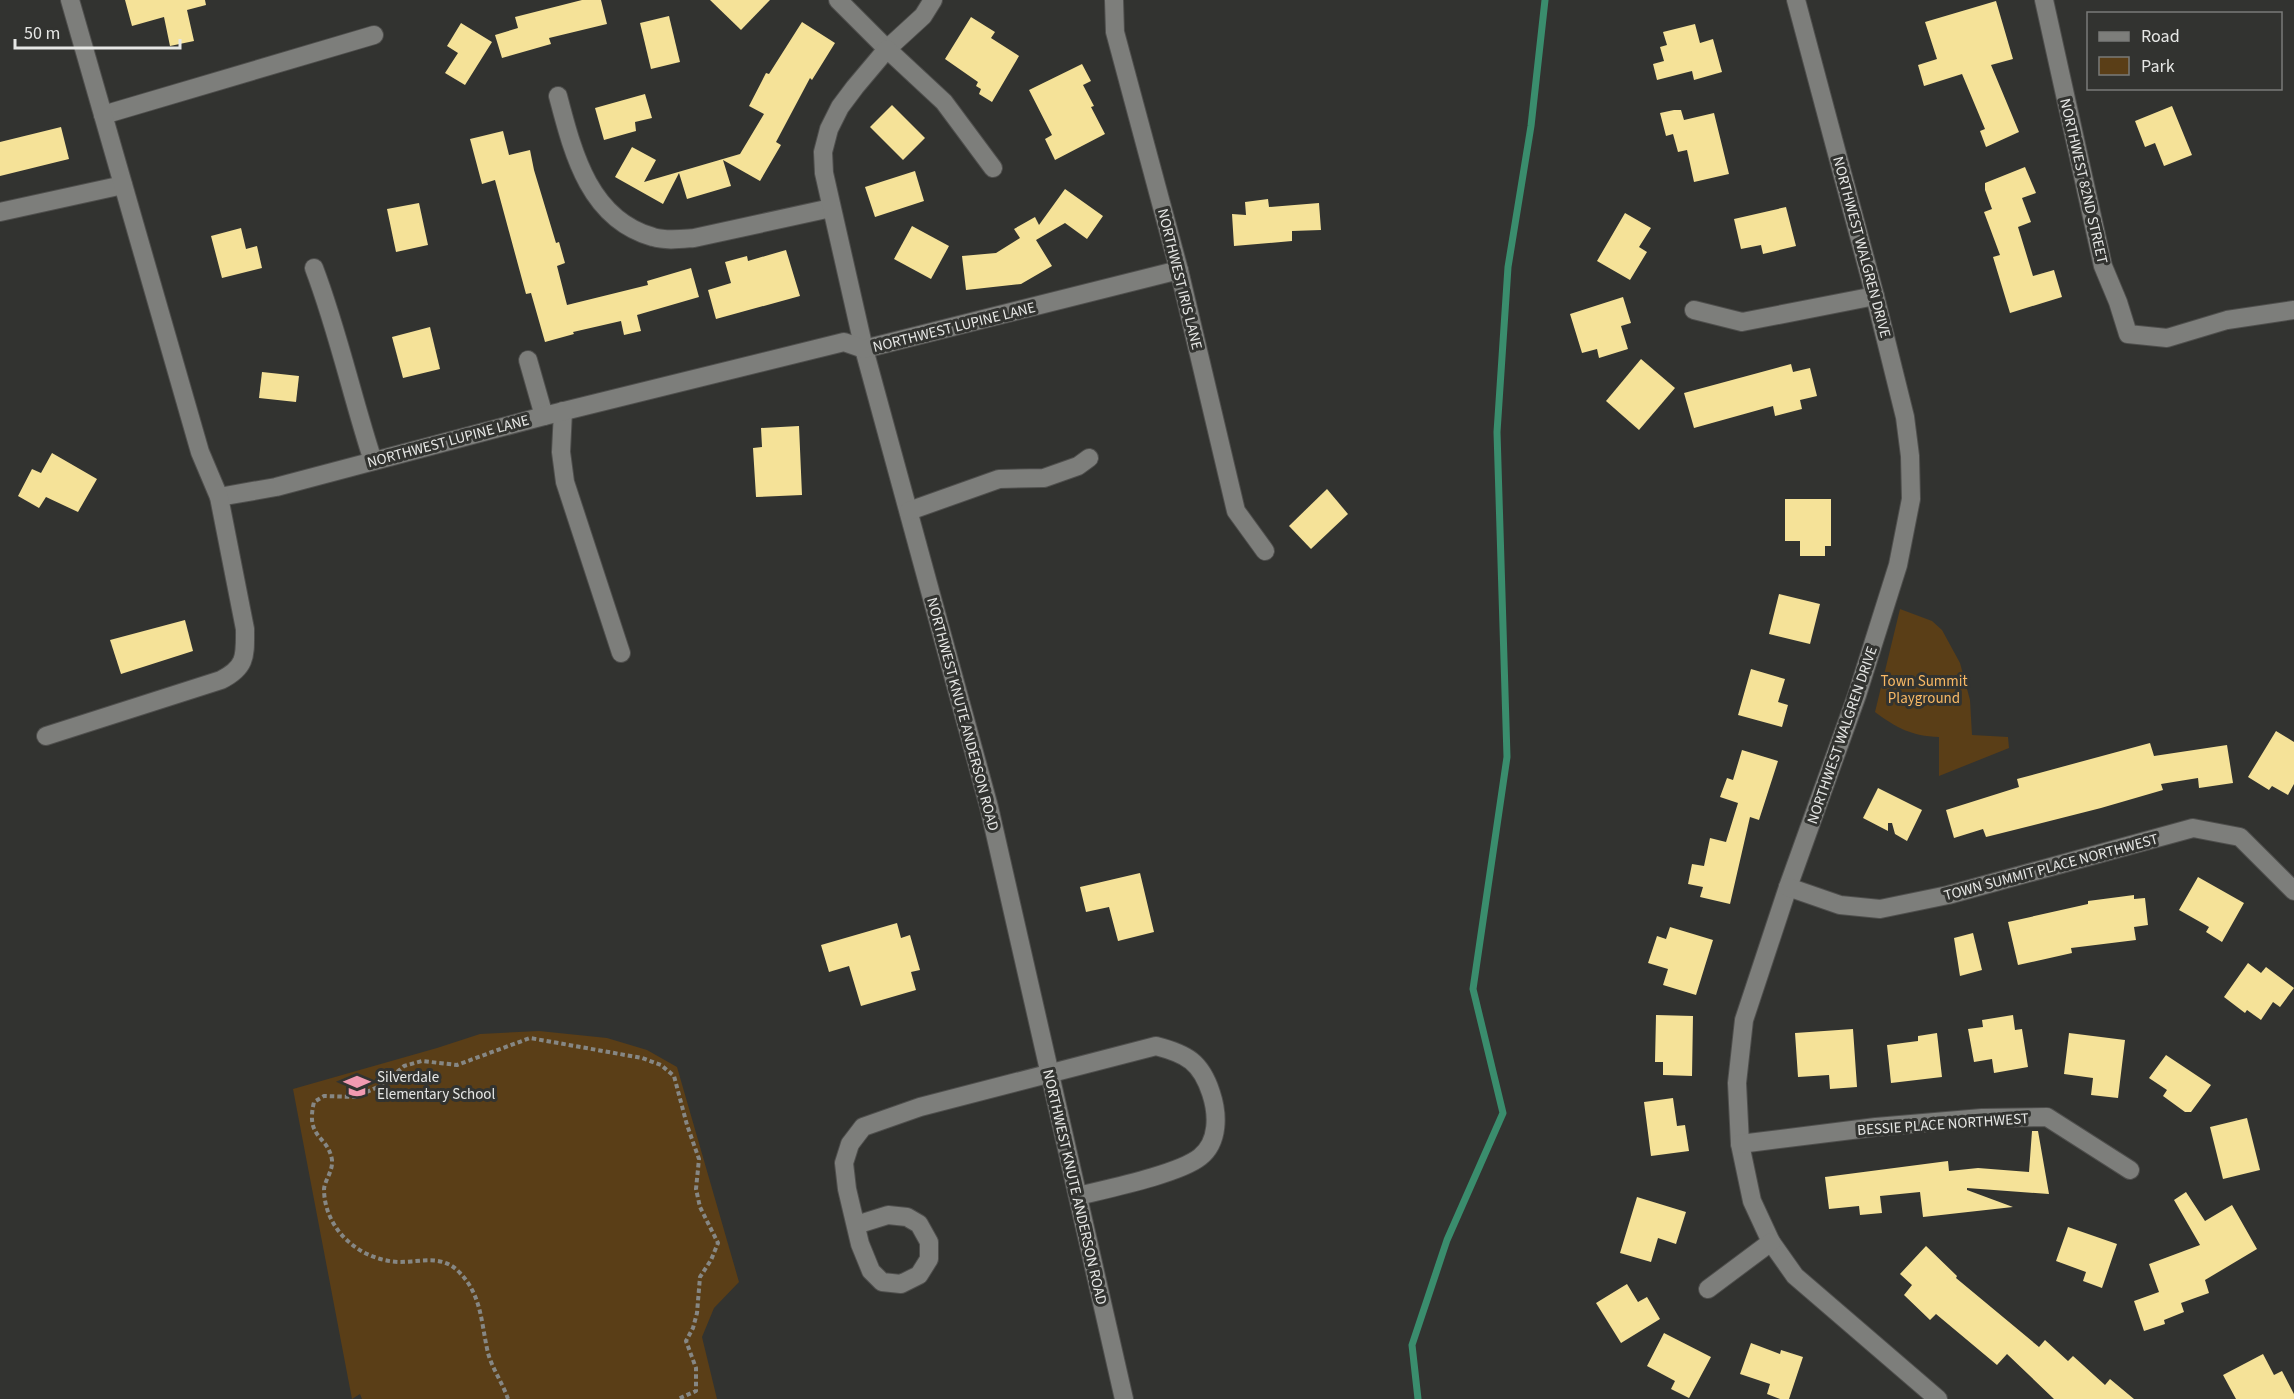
<svg xmlns="http://www.w3.org/2000/svg" width="2294" height="1399" font-family="'Source Sans 3',sans-serif">
<style>
.green{fill:#5a3e17}
.lines{fill:none;stroke-linecap:round;stroke-linejoin:round}
.stream{stroke:#3a8d6d;stroke-width:7}
.building{fill:#f5e298}
.minor-casing{stroke:#4f4f4d;stroke-width:20}
.path{stroke:#868784;stroke-width:4;stroke-dasharray:4.5 3;stroke-linecap:butt}
.minor{stroke:#7d7e7b;stroke-width:18}
.labels{text-anchor:middle;stroke-width:6;stroke-linejoin:round;paint-order:stroke}
.street-label{font-size:15px;fill:#e6e7e5;stroke:#323330}
.park-label{font-size:15px;fill:#f9b965;stroke:#323330}
.poi-label{font-size:15px;fill:#e6e7e5;stroke:#323330;text-anchor:start}
</style>
<rect width="100%" height="100%" fill="#323330"/>
<g class="green">
<path d="M1900,609L1932,621L1942,630L1960,663L1970,700L1972,735L2008,737L2009,748L1939,776V737C1911,736 1897,728 1875,712Z"/>
<path d="M539,1031L607,1038L647,1050L677,1067L739,1282L714,1308L702,1337L717,1399H362L360,1394L352,1399L293,1089L437,1048L480,1034Z"/>
</g>
<g class="lines">
<path class="stream" d="M1418,1399L1412,1345L1447,1240L1503,1113L1473,989L1507,757L1497,432L1508,267L1531,126L1545,0"/>
</g>
<g class="building">
<path d="M125,0H205L206,5L187,10L194,41L170,46L164,17L132,26Z"/>
<path d="M582,0H601L607,24L549,38L551,44L502,58L495,35L518,28L515,17Z"/>
<path d="M710,0H770L741,30Z"/>
<path d="M1996,1L2013,59L1991,65L2019,132L1986,147L1980,131L1985,129L1962,74L1924,86L1918,65L1937,59L1925,22Z"/>
<path d="M669,16L680,62L651,69L640,23Z"/>
<path d="M971,17L995,32L991,38L1019,56L992,102L979,94L981,89L976,86L978,82L945,59Z"/>
<path d="M802,22L835,43L812,80L810,78L776,142L781,145L760,181L723,160L731,186L687,199L679,173L663,204L615,177L632,147L656,160L644,182L740,154L764,114L749,106L766,73L769,74Z"/>
<path d="M461,23L492,42L465,85L445,73L458,53L447,46Z"/>
<path d="M1695,24L1700,43L1713,39L1722,72L1694,80L1692,71L1657,80L1653,64L1664,61L1660,47L1667,45L1663,32Z"/>
<path d="M1082,64L1091,81L1083,85L1094,106L1091,107L1105,134L1055,160L1045,139L1052,135L1029,90Z"/>
<path d="M645,94L652,118L635,122L636,131L604,140L595,108Z"/>
<path d="M892,105L925,138L903,160L870,127Z"/>
<path d="M2172,106L2192,155L2164,166L2155,143L2145,147L2135,121Z"/>
<path d="M1674,110H1681L1684,120L1714,113L1729,174L1694,182L1687,150L1678,152L1673,134L1666,136L1660,113Z"/>
<path d="M61,127L69,159L0,176V142Z"/>
<path d="M503,131L509,155L530,150L534,170L556,243L559,242L565,263L557,266L567,305L648,285L647,281L691,268L699,297L637,315L641,331L624,335L621,321L573,332L574,334L545,342L531,293L526,294L495,180L482,184L470,139Z"/>
<path d="M2025,167L2036,193L2022,198L2031,222L2018,227L2033,276L2054,270L2062,297L2010,313L1993,257L2000,255L1984,212L1992,209L1985,190V183Z"/>
<path d="M915,171L924,201L875,217L865,187Z"/>
<path d="M1065,189L1103,216L1087,239L1065,223L1036,240L1052,266L1021,284L966,290L962,256L996,253L1020,238L1014,229L1035,217L1039,225Z"/>
<path d="M1268,199L1269,207L1319,203L1321,230L1292,231V241L1234,246L1232,214L1246,215L1245,202Z"/>
<path d="M419,203L428,245L396,252L387,209Z"/>
<path d="M1786,207L1796,246L1763,254L1761,245L1741,249L1734,219Z"/>
<path d="M1625,213L1651,228L1639,247L1647,252L1630,280L1597,261Z"/>
<path d="M912,226L949,246L931,279L894,259Z"/>
<path d="M241,228L246,249L257,246L262,268L222,278L211,236Z"/>
<path d="M786,250L800,296L716,319L708,290L731,283L725,262L747,256L748,261Z"/>
<path d="M1623,297L1631,323L1621,326L1628,349L1599,358L1597,349L1582,353L1570,314Z"/>
<path d="M430,327L440,369L403,378L392,337Z"/>
<path d="M1641,359L1675,388L1639,430L1606,401Z"/>
<path d="M1791,364L1793,372L1810,368L1817,396L1800,400L1802,409L1775,416L1773,406L1694,428L1684,393Z"/>
<path d="M262,372L299,376L296,402L259,398Z"/>
<path d="M799,426L802,495L756,497L753,448L762,447L761,428Z"/>
<path d="M52,453L97,479L78,512L46,497L39,508L18,496L32,469L41,473Z"/>
<path d="M1327,489L1348,514L1311,549L1289,526Z"/>
<path d="M1785,499H1831V546H1825V556H1800V541H1785Z"/>
<path d="M1779,594L1820,604L1810,644L1769,634Z"/>
<path d="M185,620L193,651L121,674L110,640Z"/>
<path d="M1751,669L1785,679L1778,702L1788,705L1782,727L1738,715Z"/>
<path d="M2276,731L2294,742V784L2288,795L2272,786L2269,790L2248,777Z"/>
<path d="M2150,743L2154,756L2227,745L2233,783L2199,788L2198,778L2161,784L2163,790L2101,808L1986,837L1983,829L1954,838L1946,810L2019,787L2017,779Z"/>
<path d="M1742,750L1778,761L1759,820L1750,817L1730,904L1700,897L1703,887L1688,884L1692,864L1704,866L1710,838L1726,842L1738,803L1720,797L1727,778L1733,780Z"/>
<path d="M1878,788L1922,810L1907,841L1895,834L1892,823H1888V831L1863,818Z"/>
<path d="M1140,873L1154,932L1118,941L1109,907L1086,912L1080,887Z"/>
<path d="M2198,877L2244,903L2222,942L2206,932L2209,927L2179,910Z"/>
<path d="M2134,895V899L2145,898L2148,925L2134,927L2136,940L2071,948L2072,953L2018,965L2008,922L2088,904V901Z"/>
<path d="M897,923L901,938L910,935L920,970L911,972L916,990L861,1006L849,966L829,972L821,945Z"/>
<path d="M1670,927L1713,940L1696,995L1663,985L1668,969L1648,963L1657,936L1666,939Z"/>
<path d="M1973,933L1982,970L1960,976L1954,938Z"/>
<path d="M2248,963L2261,973L2266,967L2294,988L2280,1007L2273,1002L2261,1020L2247,1010L2245,1013L2224,997Z"/>
<path d="M1656,1015L1693,1016L1692,1076L1663,1075V1062H1655Z"/>
<path d="M2013,1015L2015,1030L2022,1029L2028,1067L1994,1073L1992,1059L1974,1062L1968,1029L1983,1027L1982,1020Z"/>
<path d="M1853,1029L1857,1087L1830,1089L1829,1075L1798,1077L1795,1033Z"/>
<path d="M1937,1033L1942,1077L1891,1083L1887,1045L1918,1041V1036Z"/>
<path d="M2069,1033L2125,1040L2118,1098L2091,1095L2093,1078L2064,1074Z"/>
<path d="M2166,1055L2211,1085L2191,1112H2185L2163,1096L2167,1090L2149,1078Z"/>
<path d="M1673,1098L1677,1126L1685,1125L1689,1151L1651,1156L1644,1102Z"/>
<path d="M2247,1118L2260,1170L2223,1179L2210,1127Z"/>
<path d="M2032,1131H2038L2049,1194L1967,1188V1190L2013,1207L1923,1217L1920,1192L1880,1196L1882,1213L1860,1215L1859,1206L1829,1209L1825,1177L1948,1161L1949,1171L1978,1168L2029,1172Z"/>
<path d="M2186,1192L2205,1221L2232,1205L2257,1249L2205,1280L2209,1293L2181,1303L2184,1312L2164,1320L2165,1324L2144,1331L2134,1301L2159,1292L2149,1264L2200,1245L2174,1200Z"/>
<path d="M1637,1197L1686,1212L1676,1244L1658,1238L1651,1262L1620,1253Z"/>
<path d="M2068,1227L2117,1244L2102,1288L2083,1281L2086,1272L2056,1261Z"/>
<path d="M1926,1246L1957,1276L1956,1278L2039,1347L2045,1340L2068,1361L2073,1356L2105,1385L2110,1379L2134,1399H2054L2007,1354L1997,1365L1936,1314L1930,1320L1904,1295L1912,1285L1900,1274Z"/>
<path d="M1627,1284L1638,1302L1647,1297L1660,1319L1621,1343L1596,1303Z"/>
<path d="M1664,1333L1711,1357L1689,1398L1671,1389L1675,1381L1647,1366Z"/>
<path d="M1751,1343L1780,1354L1781,1350L1803,1357L1789,1399H1780L1767,1394L1770,1384L1740,1374Z"/>
<path d="M2263,1354L2274,1375L2282,1371L2294,1394V1399H2236L2223,1375Z"/>
</g>
<g class="lines">
<g class="minor-casing">
<g id="minor">
<path d="M838,0L887,49L923,16L933,0"/>
<path d="M1114,0L1115,32L1179,270L1236,511L1265,551"/>
<path d="M1796,0L1875,296L1905,417L1910,456L1911,499L1898,565L1857,695L1788,887L1744,1020L1737,1083L1740,1144L1752,1201L1771,1242L1795,1276L1938,1399"/>
<path d="M2044,0L2103,266L2118,302L2128,334L2167,338L2227,320L2294,310"/>
<path d="M558,96C573,153 589,219 653,237C666,241 681,239 694,238L831,208"/>
<path d="M103,115L374,35"/>
<path d="M993,168L944,102L887,49L855,87L840,107L829,129L823,152L824,173L864,349L989,807L1124,1399"/>
<path d="M0,212L123,185"/>
<path d="M314,268C338,331 352,397 373,461"/>
<path d="M1694,310L1742,322L1875,296"/>
<path d="M528,360L544,416"/>
<path d="M563,411L561,452L565,482L621,653"/>
<path d="M219,497L276,487L544,416L844,342L864,349L1179,270"/>
<path d="M909,511L999,479L1044,478L1078,466L1089,458"/>
<path d="M46,736L221,680C247,667 245,655 245,629L219,497L200,452L70,0"/>
<path d="M1788,887L1840,905L1880,909L1948,895L2193,828L2240,837L2294,891"/>
<path d="M1740,1144L1876,1127L1982,1118L2047,1117L2130,1170"/>
<path d="M856,1225L888,1215L907,1217L919,1224L929,1242V1259L919,1275L901,1284L882,1282L871,1271L860,1244L847,1189L844,1163L850,1144L863,1127L920,1107L1156,1046C1187,1054 1201,1062 1211,1093C1218,1114 1219,1142 1200,1157C1179,1174 1106,1189 1078,1196"/>
<path d="M1708,1289L1771,1242"/>
</g>
</g>
<path class="path" d="M508,1399C503,1384 492,1368 488,1353C481,1323 482,1296 460,1273C443,1254 421,1262 400,1262C361,1261 325,1231 324,1190C324,1181 333,1172 332,1160C328,1135 305,1139 314,1102L324,1096L356,1097L382,1085L404,1066L422,1061L457,1065L530,1038L642,1058L661,1065L674,1076L687,1125L699,1159L696,1189L700,1207L718,1243L711,1260L700,1277L697,1313L693,1328L686,1341L696,1368V1391L678,1399"/>
<use href="#minor" class="minor"/>
</g>
<defs>
<g id="school-bare" transform="scale(2.07)"><path d="M0-5L7-2L0 1L-7-2ZM-4 1L0 2.5L4 1V4Q0 6-4 4Z" fill="#f19ab1" stroke="#323330" stroke-width="2.5" paint-order="stroke"/></g>
</defs>
<g fill-rule="evenodd">
<use href="#school-bare" x="357" y="1086"/>
</g>
<g class="labels">
<g class="street-label">
<text transform="translate(2084 181) rotate(77)" y="5">NORTHWEST 82ND STREET</text>
<text transform="translate(1862 247) rotate(75)" y="5">NORTHWEST WALGREN DRIVE</text>
<text transform="translate(1180 279) rotate(76)" y="5">NORTHWEST IRIS LANE</text>
<text transform="translate(954 327) rotate(-14)" y="5">NORTHWEST LUPINE LANE</text>
<text transform="translate(448 441) rotate(-15)" y="5">NORTHWEST LUPINE LANE</text>
<text transform="translate(963 714) rotate(75)" y="5">NORTHWEST KNUTE ANDERSON ROAD</text>
<text transform="translate(1842 735) rotate(-71)" y="5">NORTHWEST WALGREN DRIVE</text>
<text transform="translate(2051 867) rotate(-15)" y="5">TOWN SUMMIT PLACE NORTHWEST</text>
<text transform="translate(1943 1124) rotate(-4)" y="5">BESSIE PLACE NORTHWEST</text>
<text transform="translate(1075 1187) rotate(77)" y="5">NORTHWEST KNUTE ANDERSON ROAD</text>
</g>
<g class="park-label">
<text x="1924" y="686">Town Summit<tspan x="1924" dy="17">Playground</tspan></text>
</g>
<g class="poi-label">
<text x="377" y="1082">Silverdale<tspan x="377" dy="17">Elementary School</tspan></text>
</g>
</g>
<rect x="2087" y="12" width="195" height="78" fill="#323330" stroke="#7a7b78" stroke-width="1.5"/>
<rect x="2099" y="32" width="30" height="9" fill="#7d7e7b" stroke="#7a7b78" stroke-width="1.5"/>
<text x="2141" y="42" font-size="18" fill="#e6e7e5">Road</text>
<rect x="2099" y="57" width="30" height="18" fill="#5a3e17" stroke="#7a7b78" stroke-width="1.5"/>
<text x="2141" y="72" font-size="18" fill="#e6e7e5">Park</text>
<path d="M15 39v9h165v-9" fill="none" stroke="#e6e7e5" stroke-width="3"/>
<text x="24" y="39" font-size="18" fill="#e6e7e5" stroke="#323330" stroke-width="4.5" paint-order="stroke">50 m</text>
</svg>
